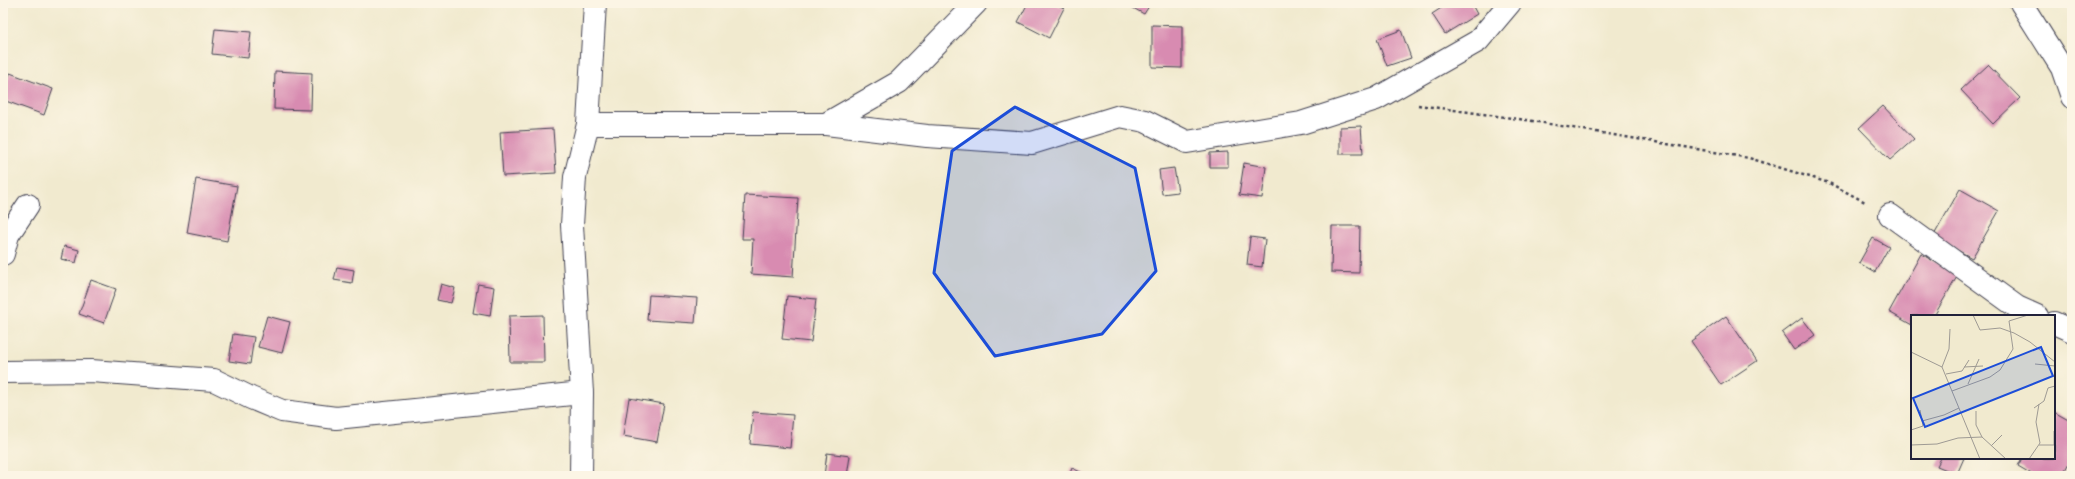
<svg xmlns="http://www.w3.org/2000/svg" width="2075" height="479" font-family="'Architects Daughter',sans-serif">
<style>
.building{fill:#d88bb1}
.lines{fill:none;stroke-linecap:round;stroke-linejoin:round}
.minor-casing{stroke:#414051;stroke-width:24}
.path{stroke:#414051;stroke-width:2.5;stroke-dasharray:3 3;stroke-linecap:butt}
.minor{stroke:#fff;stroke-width:22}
.marked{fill:#1d4ed8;fill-opacity:0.2;stroke:#1d4ed8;stroke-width:3;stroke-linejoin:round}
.inset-road{fill:none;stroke:#9e9a94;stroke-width:1}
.view{fill:#1d4ed8;fill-opacity:0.15;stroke:#1d4ed8;stroke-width:2}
.inset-edge{fill:none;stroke:#22223b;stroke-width:2}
</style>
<rect width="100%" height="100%" fill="#fcf5e5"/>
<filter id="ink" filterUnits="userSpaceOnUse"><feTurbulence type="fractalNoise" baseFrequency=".025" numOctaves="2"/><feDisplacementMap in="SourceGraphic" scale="8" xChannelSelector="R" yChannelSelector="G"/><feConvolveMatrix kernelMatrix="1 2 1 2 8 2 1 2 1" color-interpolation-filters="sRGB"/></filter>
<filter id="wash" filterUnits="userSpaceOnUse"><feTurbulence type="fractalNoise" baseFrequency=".012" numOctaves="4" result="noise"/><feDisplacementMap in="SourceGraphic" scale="16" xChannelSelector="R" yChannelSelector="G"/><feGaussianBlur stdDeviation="0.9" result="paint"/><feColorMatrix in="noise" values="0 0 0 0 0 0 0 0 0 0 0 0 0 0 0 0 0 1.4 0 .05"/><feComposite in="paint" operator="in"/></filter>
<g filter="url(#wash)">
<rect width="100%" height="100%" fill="#f1eacf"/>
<g id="blocks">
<g class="building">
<path d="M1028,3H1054L1064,8L1049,38L1018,22Z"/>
<path d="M1124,3H1151L1144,14Z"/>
<path d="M1449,3H1471L1477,14L1445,34L1432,14Z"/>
<path d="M1152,25L1182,26V68L1152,67Z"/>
<path d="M215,29L251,32L248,58L212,54Z"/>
<path d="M1401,30L1411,58L1387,66L1377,39Z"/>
<path d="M1988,65L2020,98L1993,124L1961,90Z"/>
<path d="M275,71L312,73L311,110L274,109Z"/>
<path d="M10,73L53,89L44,115L3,100V92Z"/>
<path d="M1883,106L1914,139L1890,160L1859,128Z"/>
<path d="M1361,126L1363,154H1340V127Z"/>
<path d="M553,129L556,173L503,176L500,132Z"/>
<path d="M1228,152V167H1210V153Z"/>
<path d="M1244,163L1266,167L1262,198L1239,195Z"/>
<path d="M1174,168L1178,192L1162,194L1159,170Z"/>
<path d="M196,179L237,186L227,241L187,233Z"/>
<path d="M1960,189L1999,211L1972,258L1933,237Z"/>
<path d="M745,195L798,198L793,277L751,274L753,239H742Z"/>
<path d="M1332,226H1360L1359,273L1331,272Z"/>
<path d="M1250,237L1265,239L1262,267L1247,265Z"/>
<path d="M1873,238L1889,247L1875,272L1859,263Z"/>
<path d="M64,246L79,250L76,263L61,259Z"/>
<path d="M1921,254L1958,275L1934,316H1912V325L1889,312Z"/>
<path d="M337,267L354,270L352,283L334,280Z"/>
<path d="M91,280L116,289L104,323L79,314Z"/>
<path d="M441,284L455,288L451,303L437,300Z"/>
<path d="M478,284L494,287L490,316L473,313Z"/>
<path d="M649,295L697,298L695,323L647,320Z"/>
<path d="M787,296L816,299L811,342L782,339Z"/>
<path d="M543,315L544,362H510L509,316Z"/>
<path d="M267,316L290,322L282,353L258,347Z"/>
<path d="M1726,316L1757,361L1721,385L1691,341Z"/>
<path d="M1802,318L1815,335L1794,350L1782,333Z"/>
<path d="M233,334L254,337L250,364L229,361Z"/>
<path d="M629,398L664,404L657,442L623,436Z"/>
<path d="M753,412L793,415L790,448L750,444Z"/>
<path d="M2054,412L2072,422V457L2062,476H2035L2018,466L2022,458H2054Z"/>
<path d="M827,453L850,456L847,476H824Z"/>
<path d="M1941,458H1964L1957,474L1937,466Z"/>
<path d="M1072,468L1089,476H1069Z"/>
</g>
</g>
</g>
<g filter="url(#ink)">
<use href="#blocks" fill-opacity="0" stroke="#414051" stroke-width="1"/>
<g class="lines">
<g class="minor-casing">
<g id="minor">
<path d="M2021,3L2062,68L2072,97"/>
<path d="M588,124H826L927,136L1032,143L1120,116L1145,121L1187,142L1301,123L1376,99L1478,41L1510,3"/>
<path d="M826,124L899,82L976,3"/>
<path d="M1890,215L2017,307L2037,316"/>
<path d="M3,254L8,235L28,205"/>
<path d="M2054,323L2072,331"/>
<path d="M3,372L91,371L214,380L251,398L282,411L336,418L582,393"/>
<path d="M581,476L582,393L572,225L575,177L588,124L595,3"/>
</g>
</g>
<path class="path" d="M1418,105L1526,120L1749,158L1829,183L1867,203"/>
<use href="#minor" class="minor"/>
</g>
</g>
<path class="marked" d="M1015,107L1135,168L1156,271L1102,334L995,356L934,273L952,151Z"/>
<g transform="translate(1911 315)">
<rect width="144" height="144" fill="#f1eacf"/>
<path class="inset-road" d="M62,0L69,15L89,13L103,18L119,27L144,47M0,37L31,52L69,144M124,49L144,51M31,52L38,34L39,14M53,52L72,51M35,59L51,56L58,45M57,69L68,44M41,76L79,62L89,55L102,34L98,6L117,0M123,93L133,86L137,73L144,71M65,96V110L71,122L95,144M11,106L33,100L48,93M0,115L12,111L9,95M0,130L26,129L47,123L71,122M128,130H143V116M80,131L91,120M118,144L129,128L125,107L128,89"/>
<path class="view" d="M130,32L142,61L14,112L2,83Z"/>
<rect width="144" height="144" class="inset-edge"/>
</g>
<rect width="2075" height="479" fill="none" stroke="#fcf5e5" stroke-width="16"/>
</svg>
